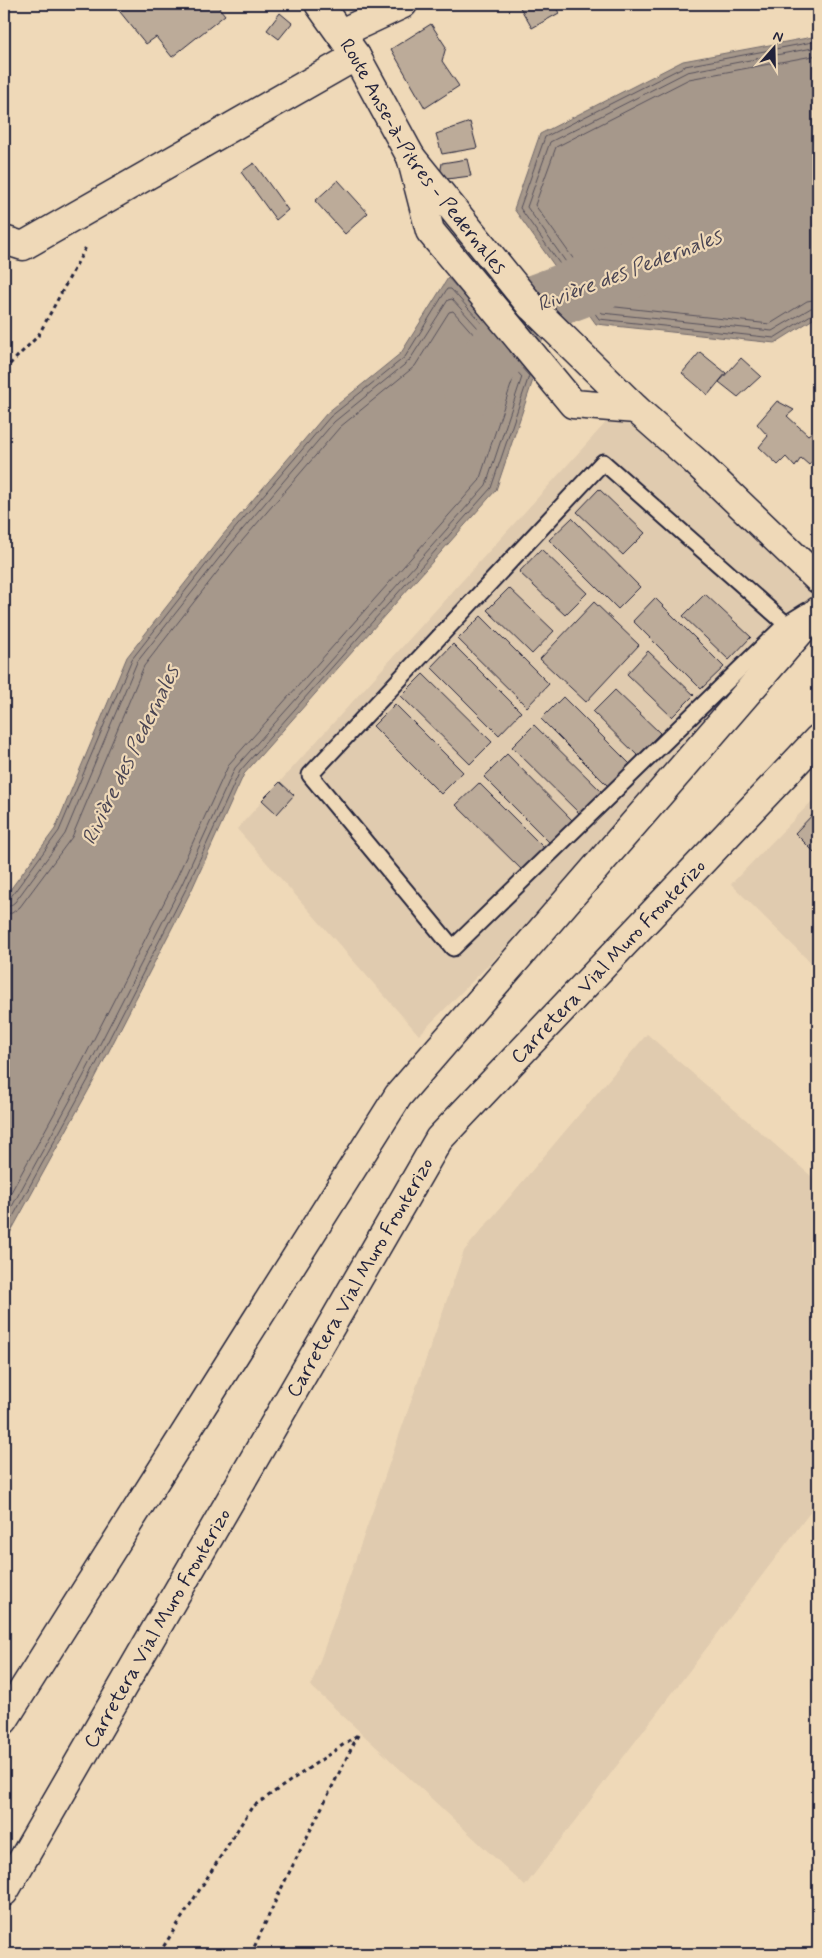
<svg xmlns="http://www.w3.org/2000/svg" width="822" height="1958" font-family="Mynerve,sans-serif">
<style>
.built{fill:#e0cbaf}
.water{fill:#a6988b;stroke:#71696b}
.lines{fill:none;stroke-linecap:round;stroke-linejoin:round}
.shore{stroke:#57515b;stroke-width:1}
.river{stroke:#a6988b;stroke-width:60}
.building{fill:#bcab99;stroke:#22223b}
.lane-casing{stroke:#22223b;stroke-width:19}
.street-casing{stroke:#22223b;stroke-width:31}
.secondary-casing{stroke:#22223b;stroke-width:31}
.primary-casing{stroke:#22223b;stroke-width:31}
.path{stroke:#22223b;stroke-width:3;stroke-dasharray:4 4;stroke-linecap:butt}
.lane{stroke:#efd9b8;stroke-width:15}
.street{stroke:#efd9b8;stroke-width:28}
.secondary{stroke:#efd9b8;stroke-width:28}
.primary{stroke:#efd9b8;stroke-width:28}
.labels{text-anchor:middle;stroke-width:4.5;stroke-linejoin:round;paint-order:stroke}
.street-label{font-size:20px;fill:#22223b;stroke:#efd9b8}
.water-label{font-size:21px;font-style:italic;fill:#4a4553;stroke:#efd9b8}
</style>
<rect width="100%" height="100%" fill="#efd9b8"/>
<filter id="ink" filterUnits="userSpaceOnUse"><feTurbulence type="fractalNoise" baseFrequency=".02" numOctaves="2"/><feDisplacementMap in="SourceGraphic" scale="10" xChannelSelector="R" yChannelSelector="G"/><feConvolveMatrix kernelMatrix="1 2 1 2 8 2 1 2 1" color-interpolation-filters="sRGB"/></filter>
<g filter="url(#ink)">
<g class="built">
<path d="M620,407L818,600V633L419,1035L237,829Z"/>
<path d="M818,795V970L731,884Z"/>
<path d="M647,1034L818,1182V1502L525,1886L311,1686L464,1251Z"/>
</g>
<g class="water">
<path d="M818,36V316L775,343L596,324L514,209L540,134L683,61Z"/>
<path d="M448,278L535,374L496,490L244,774L192,889L93,1082L4,1244V898L55,829L127,657L222,536L327,413L401,353Z"/>
</g>
<g class="lines">
<g class="shore">
<path d="M818,41L685,66L545,137L520,208L599,319L774,338L814,313L818,312"/>
<path d="M818,47L687,72L550,142L527,207L602,313L772,331L811,308L818,306"/>
<path d="M818,55L689,79L556,147L535,205L607,306L770,324L807,301L818,299"/>
<path d="M4,900L10,898L59,831L132,659L226,539L330,417L405,357L447,289H451L529,376L491,488L240,771L187,887L88,1080L4,1233"/>
<path d="M4,907L10,906L15,902L65,834L137,662L231,543L334,422L409,361L448,300L452,299L522,377L486,485L235,768L182,884L83,1077L4,1221"/>
<path d="M4,914L12,913L20,907L72,837L144,666L236,548L340,427L415,366L449,312L453,311L513,379L479,481L229,764L175,881L76,1074L4,1205"/>
</g>
<path class="river" d="M472,385L531,306L649,262"/>
</g>
<g class="building">
<path d="M120,4H139L142,7L146,4H216L225,15L172,57L156,37L146,44L116,7Z"/>
<path d="M518,4H554L559,13L532,28Z"/>
<path d="M280,13L292,23L279,39L267,30Z"/>
<path d="M431,24L446,47L442,61L459,86L425,108L391,49Z"/>
<path d="M470,122L477,148L442,154L436,134Z"/>
<path d="M467,159L471,176L439,180L442,163Z"/>
<path d="M254,163L288,210L276,220L241,172Z"/>
<path d="M338,180L368,213L345,234L315,201Z"/>
<path d="M700,352L726,373L708,395L682,373Z"/>
<path d="M741,358L761,376L738,397L719,382Z"/>
<path d="M777,401L794,410L787,416L808,435L816,429L818,431V455L809,465L801,458L795,467L786,457L778,465L759,447L768,436L757,424Z"/>
<path d="M599,489L645,533L623,555L577,512Z"/>
<path d="M572,518L640,587L618,609L549,540Z"/>
<path d="M541,549L587,593L565,615L519,572Z"/>
<path d="M509,588L554,631L532,654L487,610Z"/>
<path d="M705,594L751,637L729,660L683,616Z"/>
<path d="M655,598L724,667L701,689L633,621Z"/>
<path d="M594,602L639,645L586,702L540,659Z"/>
<path d="M481,616L549,684L527,707L458,639Z"/>
<path d="M453,644L521,712L499,735L431,667Z"/>
<path d="M648,651L694,695L672,717L627,674Z"/>
<path d="M423,674L492,742L470,764L401,696Z"/>
<path d="M615,690L660,733L638,756L593,712Z"/>
<path d="M563,697L631,765L609,787L541,719Z"/>
<path d="M395,704L463,772L441,794L373,726Z"/>
<path d="M534,725L603,793L581,815L512,747Z"/>
<path d="M507,754L575,823L552,845L484,777Z"/>
<path d="M280,782L294,795L277,814L262,800Z"/>
<path d="M479,783L547,851L525,873L456,805Z"/>
<path d="M818,809V856L795,833Z"/>
</g>
<g class="lines">
<g class="lane-casing">
<path id="lane" d="M786,624L603,462L310,775L453,948L786,624L807,611"/>
</g>
<g class="street-casing">
<g id="street">
<path d="M341,33L403,4"/>
<path d="M411,157L430,231L573,404L636,409"/>
<path d="M4,240L23,246L356,56"/>
</g>
</g>
<g class="secondary-casing">
<g id="secondary">
<path id="s1" d="M319,4L356,56L411,157L531,306"/>
<path d="M4,1720L398,1096L818,611"/>
<path id="s2" d="M4,1892L439,1139L818,739"/>
</g>
</g>
<g class="primary-casing">
<path id="primary" d="M531,306L636,409L696,462L818,579"/>
</g>
<g class="path">
<path d="M4,370L38,336L86,247"/>
<path d="M161,1954L162,1949L252,1807L359,1734"/>
<path d="M251,1954L282,1887L358,1735"/>
</g>
<use href="#lane" class="lane"/>
<use href="#street" class="street"/>
<use href="#secondary" class="secondary"/>
<use href="#primary" class="primary"/>
</g>
</g>
<g class="labels">
<g class="street-label">
<text dy="7" stroke="none"><textPath href="#s1" startOffset="185">Route Anse-à-Pitres - Pedernales</textPath></text>
<text dy="7" stroke="none"><textPath href="#s2" startOffset="1115">Carretera Vial Muro Fronterizo</textPath></text>
<text dy="7" stroke="none"><textPath href="#s2" startOffset="710">Carretera Vial Muro Fronterizo</textPath></text>
<text dy="7" stroke="none"><textPath href="#s2" startOffset="305">Carretera Vial Muro Fronterizo</textPath></text>
</g>
<g class="water-label">
<text transform="translate(629 270) rotate(-21)" y="7">Rivière des Pedernales</text>
<text transform="translate(130 755) rotate(-64)" y="7">Rivière des Pedernales</text>
</g>
</g>
<rect width="822" height="1958" fill="none" stroke="#efd9b8" stroke-width="20"/>
<rect x="10" y="10" width="802" height="1938" fill="none" stroke="#22223b" stroke-width="2" filter="url(#ink)"/>
<g transform="translate(774 48) rotate(20)" stroke="#efd9b8" stroke-width="4" paint-order="stroke">
<path d="M0-4L9 19L0 12L-9 19Z" fill="#22223b"/>
<text y="-8" font-size="14" font-weight="bold" text-anchor="middle" fill="#22223b">N</text>
</g>
</svg>
